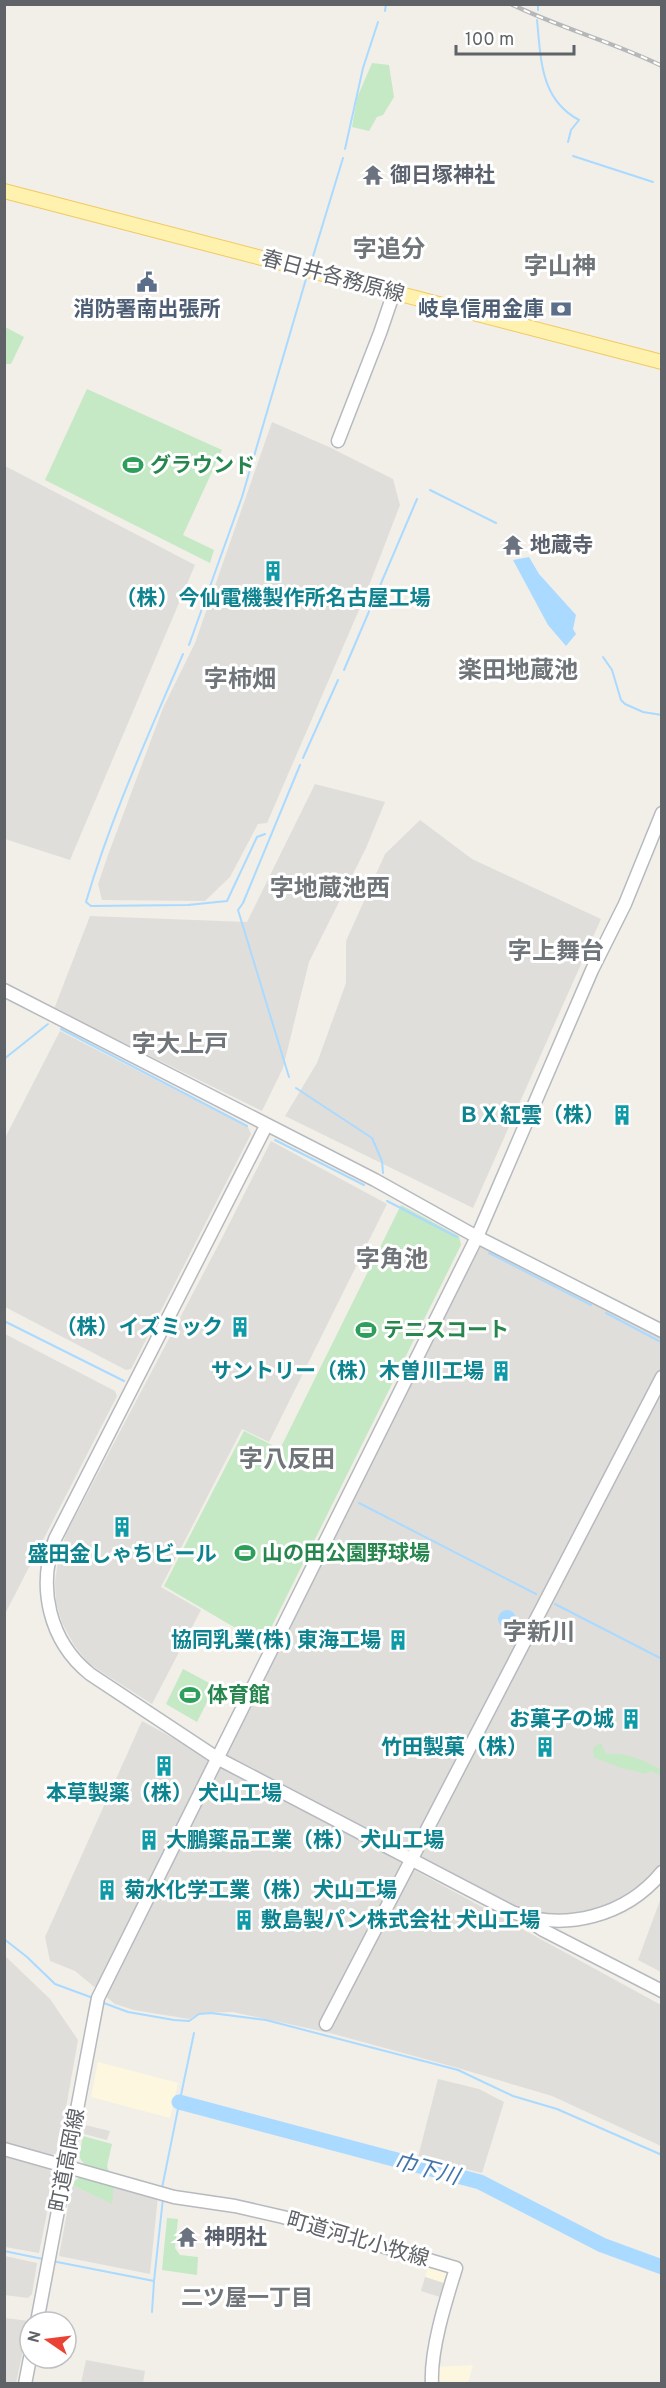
<svg xmlns="http://www.w3.org/2000/svg" width="666" height="2388" font-family="Overpass,'Noto Sans JP',sans-serif">
<style>
.commercial{fill:#fef7e0}
.industrial{fill:#e0deda}
.green{fill:#c5e8c5}
.water{fill:#aadaff}
.lines{fill:none;stroke-linecap:round;stroke-linejoin:round}
.stream{stroke:#aadaff;stroke-width:2}
.river{stroke:#aadaff;stroke-width:15}
.secondary-casing{stroke:#b6babf;stroke-width:15}
.primary-casing{stroke:#f2c960;stroke-width:16}
.secondary{stroke:#fff;stroke-width:12}
.primary{stroke:#fff2af;stroke-width:14}
.rail-casing{stroke:#b6b7b8;stroke-width:4.5}
.rail{stroke:#fff;stroke-width:2;stroke-dasharray:7;stroke-linecap:butt}
.labels{text-anchor:middle;stroke-width:6;stroke-linejoin:round;paint-order:stroke}
.worship-label{font-size:21px;font-weight:bold;fill:#5b616d;stroke:#fff;text-anchor:start}
.street-label{font-size:21px;fill:#5f6368;stroke:#fff}
.service-label{font-size:21px;font-weight:bold;fill:#4e5e75;stroke:#fff}
.leisure-label{font-size:21px;font-weight:bold;fill:#27864d;stroke:#fff;text-anchor:start}
.culture-label{font-size:21px;font-weight:bold;fill:#0d838f;stroke:#fff;text-anchor:end}
.water-label{font-size:22px;font-style:italic;fill:#4174aa;stroke:#fff}
.neighbourhood-label{font-size:22px;font-weight:bold;fill:#70757a;stroke:#fff}
.quarter-label{font-size:24px;font-weight:bold;fill:#70757a;stroke:#fff}
</style>
<rect width="100%" height="100%" fill="#f1efe8"/>
<g class="commercial">
<path d="M98,2062L178,2083L170,2118L91,2097Z"/>
<path d="M429,2264L447,2270L450,2275L447,2284L425,2277Z"/>
<path d="M473,2365L468,2383L436,2384L438,2367Z"/>
</g>
<g class="industrial">
<path d="M272,422L329,447L393,479L400,505L365,596L267,823L258,824L230,877L205,901L102,900L98,884L108,855L163,708L195,643Z"/>
<path d="M5,466L195,565L70,860L5,839Z"/>
<path d="M315,784L385,802L366,848L309,962L283,1068L262,1111L54,1009L90,916L247,922Z"/>
<path d="M420,820L472,859L601,919L473,1208L285,1116L317,1063L346,983V941L385,854Z"/>
<path d="M60,1031L248,1127L251,1134L131,1369L126,1370L5,1307V1138Z"/>
<path d="M271,1141L387,1204L269,1442L242,1429L161,1587L201,1610L152,1704L89,1664L74,1645L62,1623L56,1603L55,1582L58,1560L66,1534L221,1240Z"/>
<path d="M477,1237L661,1331L662,1872L596,1916L521,1915L217,1758Z"/>
<path d="M5,1334L115,1391L117,1396L5,1614Z"/>
<path d="M142,1721L661,2005V2146L552,2096L458,2068L330,2033L233,2012L200,2013L189,2019L134,2010L115,2004L75,1971L50,1961L45,1937Z"/>
<path d="M661,1898V1972L638,1960Z"/>
<path d="M4,1955L50,1999L78,2040L58,2153L49,2156L5,2144Z"/>
<path d="M438,2079L479,2089L504,2102L482,2173L418,2157Z"/>
<path d="M85,2125L110,2131L107,2140L84,2134Z"/>
<path d="M4,2153L47,2166L54,2177L39,2253L5,2247Z"/>
<path d="M114,2183L158,2196L150,2274L59,2256L72,2185L111,2203Z"/>
<path d="M5,2256L37,2263L32,2294L28,2298L5,2295Z"/>
<path d="M425,2277L447,2284L443,2298L421,2291Z"/>
<path d="M5,2318L29,2321L16,2383H5Z"/>
<path d="M86,2360L145,2371L143,2383H81Z"/>
</g>
<g class="green">
<path d="M372,63L389,65L394,97L383,115L377,117L369,131L352,127L357,98Z"/>
<path d="M5,327L24,337L11,364H5Z"/>
<path d="M87,389L222,450L183,535L214,550L210,563L45,480Z"/>
<path d="M401,1205L459,1236L461,1245L263,1644L164,1586L244,1431L280,1449Z"/>
<path d="M183,1669L215,1686L197,1722L166,1704Z"/>
<path d="M601,1743L606,1754C626,1752 644,1760 661,1770V1775L651,1771L644,1774C636,1770 627,1770 619,1767C610,1764 603,1760 594,1758L593,1748Z"/>
<path d="M83,2136L112,2144L107,2166L109,2172L85,2165L79,2157Z"/>
<path d="M84,2174L114,2183L112,2204L72,2185L73,2182Z"/>
<path d="M167,2218L178,2219L175,2248L180,2255L198,2257L197,2275L162,2270Z"/>
</g>
<g class="water">
<path d="M529,557L539,574L576,615L573,629L576,634L566,646L548,625L513,560Z"/>
<circle cx="507" cy="1619" r="9"/>
</g>
<g class="lines">
<g class="stream">
<path d="M538,10V4"/>
<path d="M385,11L386,4"/>
<path d="M537,20C541,59 540,99 579,120L571,130L568,142"/>
<path d="M345,149L363,68L378,22"/>
<path d="M573,156L653,182"/>
<path d="M311,263L343,158"/>
<path d="M430,490L496,523"/>
<path d="M189,645L242,497L306,279"/>
<path d="M183,654C148,736 111,817 86,902L91,906L188,905L227,901L257,837L265,834"/>
<path d="M603,657L612,670L621,700L625,704L643,712L662,715"/>
<path d="M344,670L417,499"/>
<path d="M303,758L338,680"/>
<path d="M61,1029L247,1126"/>
<path d="M4,1059L48,1024"/>
<path d="M289,1077L238,910L243,903L300,765"/>
<path d="M296,1088L372,1138L382,1161L383,1173"/>
<path d="M275,1140L364,1185"/>
<path d="M387,1201L457,1237"/>
<path d="M489,1253L591,1305"/>
<path d="M606,1313L659,1341"/>
<path d="M4,1321L124,1381"/>
<path d="M359,1503L536,1594"/>
<path d="M555,1604L662,1659"/>
<path d="M4,1939L27,1957L55,1984L93,1998"/>
<path d="M101,2002L128,2012L174,2020L189,2021L199,2014L211,2013L266,2020L458,2070L513,2096L557,2109L662,2155"/>
<path d="M181,2095L194,2033"/>
<path d="M179,2105V2102"/>
<path d="M162,2188L178,2109"/>
<path d="M4,2251L43,2259"/>
<path d="M52,2261L154,2281L152,2312"/>
<path d="M154,2281L163,2198"/>
</g>
<path class="river" d="M179,2102L480,2182L602,2245L662,2267"/>
<g class="secondary-casing">
<g id="secondary">
<path d="M338,441L380,333L394,292"/>
<path d="M4,990L375,1180L477,1237L662,1331"/>
<path d="M266,1126L55,1539C37,1587 49,1641 90,1674L217,1758L512,1912C565,1932 626,1916 662,1872"/>
<path d="M528,1920L543,1930L662,1991"/>
<path d="M326,2024L662,1377"/>
<path d="M4,2149L174,2197L235,2206L283,2217L456,2268C446,2300 430,2350 432,2384"/>
<path d="M37,2322L98,1998L477,1237L592,970L625,904L662,813"/>
<path d="M25,2384L30,2358"/>
</g>
</g>
<g class="primary-casing">
<path id="primary" d="M4,191L662,362"/>
</g>
<use href="#secondary" class="secondary"/>
<use href="#primary" class="primary"/>
<g class="rail-casing">
<path id="rail" d="M511,4C560,28 613,42 662,66"/>
</g>
<use href="#rail" class="rail"/>
</g>
<defs>
<g id="temple-bare" transform="scale(1.62)"><path d="M0-6L5-2H3V0L6.5 2.5H4V6H1.5V3h-3V6H-4V2.5H-6.5L-3 0V-2H-5Z" fill="#6b7280" stroke="#fff" stroke-width="2.5" paint-order="stroke"/></g>
<g id="civic-bare" transform="scale(1.62)"><path d="M-.6-6.5H3V-4.5H.6V-3L4-1V1h2V6H-6V1h2V-1L-.6-3ZM-1.2 2.5V6h2.4V2.5Z" fill="#5c6f8a" stroke="#fff" stroke-width="2.5" paint-order="stroke"/></g>
<g id="bank-bare" transform="scale(1.62)"><path d="M-6-4H6V4H-6ZM0-2.3a2.3 2.3 0 1 0 0 4.6a2.3 2.3 0 1 0 0-4.6Z" fill="#5c6f8a" stroke="#fff" stroke-width="2.5" paint-order="stroke"/></g>
<g id="stadium-bare" transform="scale(1.62)"><path d="M0-5a6.5 5 0 1 0 0 10a6.5 5 0 1 0 0-10ZM-3.5-1.8h7v3.6h-7Z" fill="#2e9e5b" stroke="#fff" stroke-width="2.5" paint-order="stroke"/></g>
<g id="building-bare" transform="scale(1.62)"><path d="M-4-6H4V6H1V3H-1V6H-4ZM-2.5-4.3h1.7v1.8h-1.7ZM.8-4.3h1.7v1.8H.8ZM-2.5-1h1.7V.8h-1.7ZM.8-1h1.7V.8H.8Z" fill="#0f9aa8" stroke="#fff" stroke-width="2.5" paint-order="stroke"/></g>
</defs>
<g fill-rule="evenodd">
<use href="#temple-bare" x="373" y="175"/>
<use href="#civic-bare" x="147" y="282"/>
<use href="#bank-bare" x="561" y="309"/>
<use href="#stadium-bare" x="133" y="465"/>
<use href="#temple-bare" x="513" y="545"/>
<use href="#building-bare" x="273" y="571"/>
<use href="#building-bare" x="622" y="1115"/>
<use href="#building-bare" x="240" y="1327"/>
<use href="#stadium-bare" x="366" y="1330"/>
<use href="#building-bare" x="501" y="1371"/>
<use href="#building-bare" x="122" y="1527"/>
<use href="#stadium-bare" x="245" y="1553"/>
<use href="#building-bare" x="398" y="1640"/>
<use href="#stadium-bare" x="190" y="1695"/>
<use href="#building-bare" x="631" y="1719"/>
<use href="#building-bare" x="545" y="1747"/>
<use href="#building-bare" x="164" y="1766"/>
<use href="#building-bare" x="149" y="1840"/>
<use href="#building-bare" x="107" y="1890"/>
<use href="#building-bare" x="244" y="1920"/>
<use href="#temple-bare" x="187" y="2237"/>
</g>
<g class="labels">
<g class="worship-label">
<text x="390" y="182">御日塚神社</text>
<text x="530" y="552">地蔵寺</text>
<text x="204" y="2244">神明社</text>
</g>
<g class="street-label">
<text transform="translate(333 276) rotate(15)" y="7">春日井各務原線</text>
<text transform="translate(67 2160) rotate(-79)" y="7">町道高岡線</text>
<text transform="translate(358 2239) rotate(16)" y="7">町道河北小牧線</text>
</g>
<g class="service-label">
<text x="147" y="316">消防署南出張所</text>
<text x="544" y="316" text-anchor="end">岐阜信用金庫</text>
</g>
<g class="leisure-label">
<text x="150" y="472">グラウンド</text>
<text x="383" y="1337">テニスコート</text>
<text x="262" y="1560">山の田公園野球場</text>
<text x="207" y="1702">体育館</text>
</g>
<g class="culture-label">
<text x="273" y="605" text-anchor="middle">（株）今仙電機製作所名古屋工場</text>
<text x="605" y="1122">ＢＸ紅雲（株）</text>
<text x="223" y="1334">（株）イズミック</text>
<text x="484" y="1378">サントリー（株）木曽川工場</text>
<text x="122" y="1561" text-anchor="middle">盛田金しゃちビール</text>
<text x="381" y="1647">協同乳業(株) 東海工場</text>
<text x="614" y="1726">お菓子の城</text>
<text x="528" y="1754">竹田製菓（株）</text>
<text x="164" y="1800" text-anchor="middle">本草製薬（株） 犬山工場</text>
<text x="166" y="1847" text-anchor="start">大鵬薬品工業（株） 犬山工場</text>
<text x="124" y="1897" text-anchor="start">菊水化学工業（株）犬山工場</text>
<text x="261" y="1927" text-anchor="start">敷島製パン株式会社 犬山工場</text>
</g>
<g class="water-label">
<text transform="translate(427 2168) rotate(15)" y="8">巾下川</text>
</g>
<g class="neighbourhood-label">
<text x="247" y="2305">二ツ屋一丁目</text>
</g>
<g class="quarter-label">
<text x="389" y="257">字追分</text>
<text x="560" y="274">字山神</text>
<text x="518" y="678">楽田地蔵池</text>
<text x="240" y="687">字柿畑</text>
<text x="330" y="896">字地蔵池西</text>
<text x="556" y="959">字上舞台</text>
<text x="180" y="1052">字大上戸</text>
<text x="392" y="1267">字角池</text>
<text x="287" y="1467">字八反田</text>
<text x="539" y="1640">字新川</text>
</g>
</g>
<rect width="666" height="2388" fill="none" stroke="#5f6368" stroke-width="12"/>
<g transform="translate(48 2340) rotate(284)"><circle r="28" fill="#ffffff" stroke="#bfc1c3" stroke-width="1.5"/>
<path d="M0-4.5L10 22L0 15L-10 22Z" fill="#ea4335"/>
<text y="-9" font-size="16" font-weight="bold" text-anchor="middle" fill="#5f6368">N</text>
</g>
<path d="M456 45v9h118v-9" fill="none" stroke="#5f6368" stroke-width="3"/>
<text x="465" y="45" font-size="18" fill="#5f6368" stroke="#ffffff" stroke-width="4.5" paint-order="stroke">100 m</text>
</svg>
